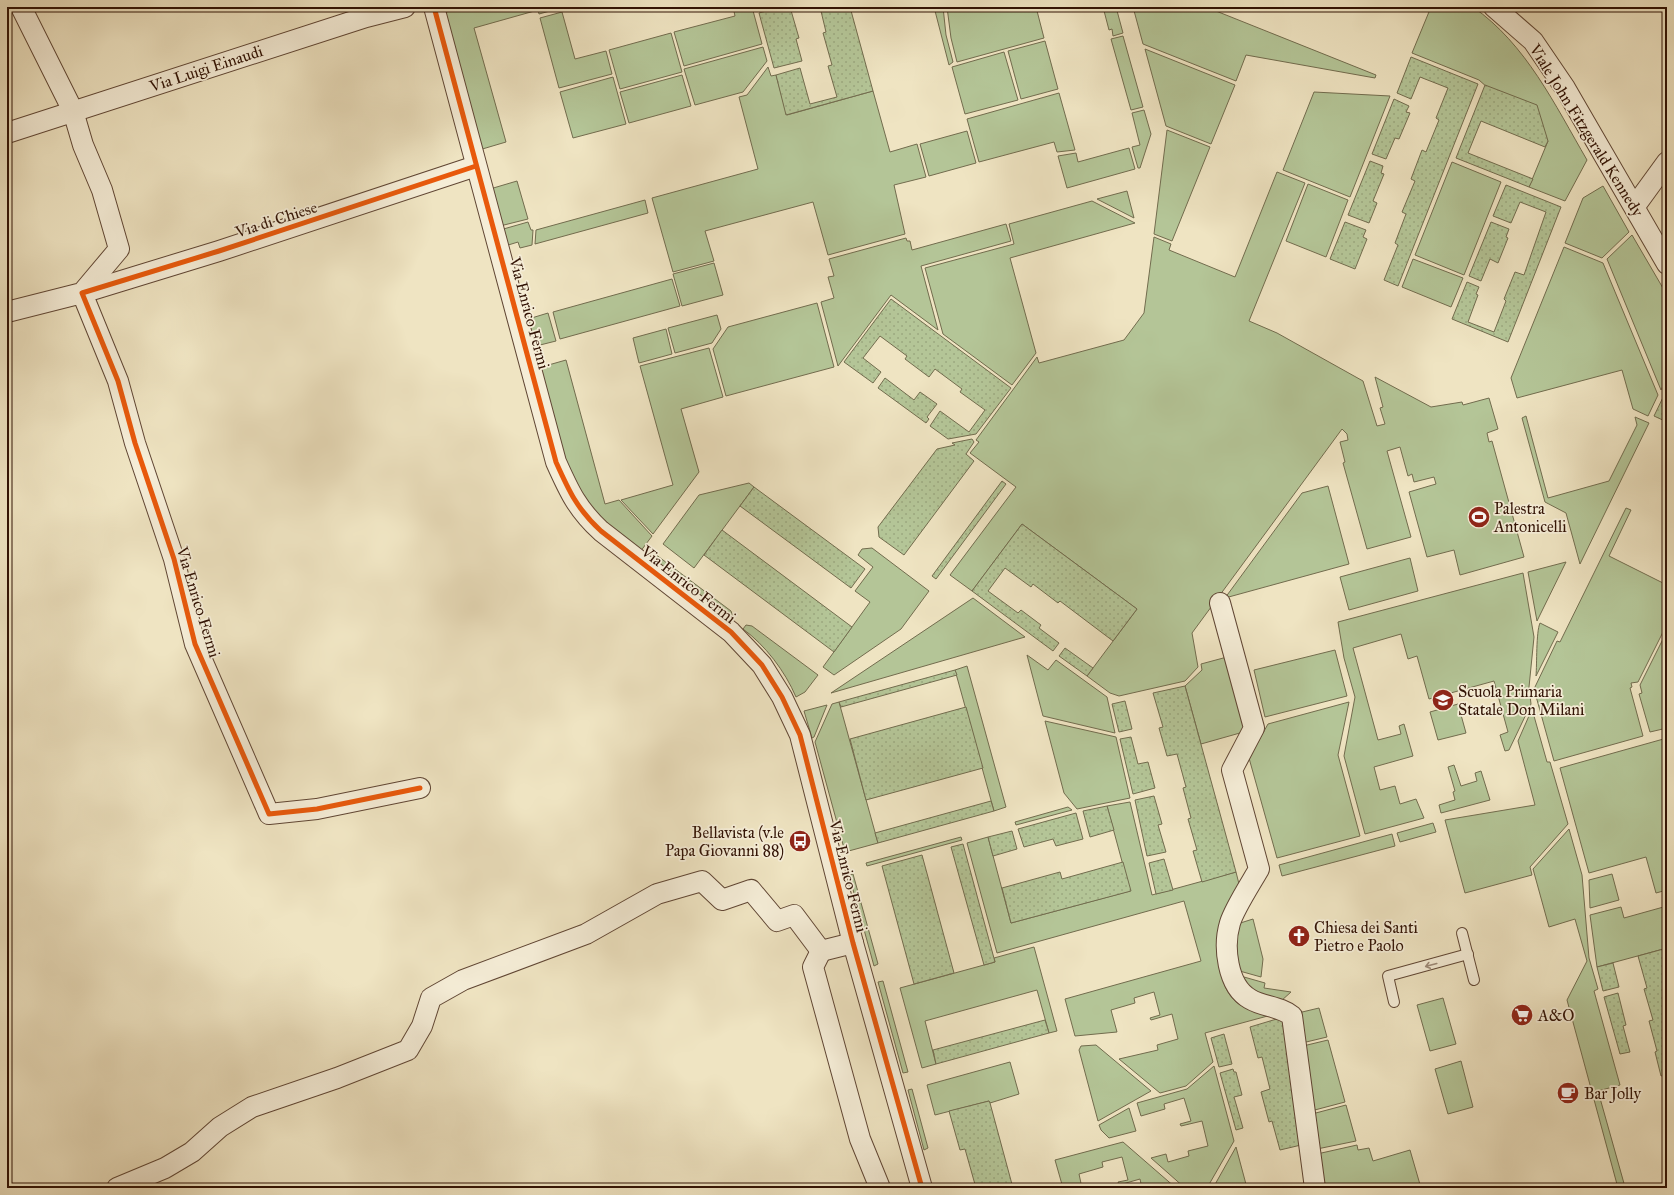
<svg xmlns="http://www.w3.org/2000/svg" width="1674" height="1195" font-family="'IM FELL Great Primer',serif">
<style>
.grass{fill:#b4c597;stroke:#726c4e}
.garden{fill:url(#garden-dots);stroke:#726c4e}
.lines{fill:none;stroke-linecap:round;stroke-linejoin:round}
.service-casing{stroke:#604634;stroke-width:12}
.minor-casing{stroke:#604634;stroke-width:22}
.service{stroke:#f5edd7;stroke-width:10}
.minor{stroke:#f5edd7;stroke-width:20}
.cycleway-casing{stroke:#f5edd7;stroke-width:8}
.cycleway{stroke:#e8590c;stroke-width:5}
.oneway{stroke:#9d8a78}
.labels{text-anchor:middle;stroke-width:3.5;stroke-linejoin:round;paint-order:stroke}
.street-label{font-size:16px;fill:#311204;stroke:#f5edd7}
.poi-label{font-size:16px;fill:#311204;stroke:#f5edd7;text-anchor:start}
</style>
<defs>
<pattern id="garden-dots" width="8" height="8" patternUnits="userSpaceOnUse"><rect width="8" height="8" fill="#b4c597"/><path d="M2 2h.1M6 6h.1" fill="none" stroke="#9ba880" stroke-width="1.8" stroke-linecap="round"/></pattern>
</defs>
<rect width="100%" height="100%" fill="#efe4c2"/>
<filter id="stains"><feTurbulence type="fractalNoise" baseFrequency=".005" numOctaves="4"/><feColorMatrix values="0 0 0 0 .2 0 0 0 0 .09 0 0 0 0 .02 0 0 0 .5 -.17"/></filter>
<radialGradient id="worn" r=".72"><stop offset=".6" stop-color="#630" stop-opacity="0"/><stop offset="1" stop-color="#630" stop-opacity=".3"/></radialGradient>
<g class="grass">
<path d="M455,7L561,8L539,14L538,10L474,28L506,142L479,150L443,18L449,9Z"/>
<path d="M733,7H752L762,44L684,66L674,32L735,16Z"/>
<path d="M934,7H943L946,35L953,62L949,65Z"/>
<path d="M947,7H1036L1044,38L957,62L951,38Z"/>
<path d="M1103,7H1116L1123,33L1113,36L1112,29L1109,30Z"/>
<path d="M1133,7H1206L1376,75L1375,78L1246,55L1236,81L1143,44Z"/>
<path d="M1431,7H1473C1526,44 1555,105 1587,160L1565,201L1529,187L1548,141L1479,80L1412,53Z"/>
<path d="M562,12L575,59L606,51L612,74L559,88L540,18Z"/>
<path d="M671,33L682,72L620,89L609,50Z"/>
<path d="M1123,36L1143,107L1131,110L1111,39Z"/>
<path d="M1045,41L1058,89L1021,99L1008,51Z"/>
<path d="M763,47L767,61L743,92L695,105L684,69Z"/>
<path d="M1145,49L1235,85L1211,144L1166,126Z"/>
<path d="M1004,52L1018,100L965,114L952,67Z"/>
<path d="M768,67L771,76L776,75L787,115L873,91L890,152L917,144L926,177L894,185L905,234L828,255L813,202L705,231L714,261L673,272L652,198L758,169L739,97L747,95Z"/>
<path d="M682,75L691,106L629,123L620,92Z"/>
<path d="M613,77L626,124L573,138L560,92Z"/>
<path d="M1314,92L1390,96L1350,197L1283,170Z"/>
<path d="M1059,93L1075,150L1057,152L1054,142L979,162L967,119Z"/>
<path d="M1144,110L1151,134L1140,168H1138L1132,147L1140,145L1132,113Z"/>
<path d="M1167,130L1210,147L1172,241L1154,234Z"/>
<path d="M967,131L976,163L929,176L920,144Z"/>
<path d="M1129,148L1135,169L1067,188L1058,156L1076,153L1078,162Z"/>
<path d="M1452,162L1501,182L1464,275L1415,255Z"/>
<path d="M1277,172L1305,183L1249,321L1277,333L1363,381L1377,426L1385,424L1380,408L1383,407L1375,377L1431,407L1462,402L1463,405L1489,398L1498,429L1487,433L1489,442L1492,441L1524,557L1460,575L1454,550L1427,557L1409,492L1436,484L1434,477L1414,482L1412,474L1408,476L1400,447L1387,451L1411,537L1367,549L1343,463L1345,462L1340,442L1348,440L1347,434L1342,429L1192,633L1198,667L1185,681L1119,696L1110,693L1087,676L1137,609L1022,524L972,591L950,575L1016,487L970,453L979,442L976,440L1037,357L1039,363L1124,340L1144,313L1154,237L1171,244L1169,250L1235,277Z"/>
<path d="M517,181L528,219L500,226L490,189Z"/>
<path d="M1308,184L1348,200L1326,257L1286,241Z"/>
<path d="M1603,186L1629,232L1602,258L1565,243L1583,198Z"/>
<path d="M1127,191L1134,218L1097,199Z"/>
<path d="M645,200L648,213L535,244L536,230Z"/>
<path d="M1092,201L1135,223L1010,258L1036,353L1012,385L943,334L925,268L1014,244L1009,224Z"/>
<path d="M528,222L531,230H533L532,245L520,248L518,242L505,246L500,230Z"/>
<path d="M1006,224L1011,241L921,266L938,330L891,295L838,366L821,302L834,298L828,277L834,276L829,259L906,238L907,241H910L912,250Z"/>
<path d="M1632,235L1667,295V378L1661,390L1607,259Z"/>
<path d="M1564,247L1603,263L1658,395L1648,416L1633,409L1622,370L1517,398L1511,378Z"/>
<path d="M1413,259L1463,278L1451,307L1402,287Z"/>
<path d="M714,263L723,295L682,306L673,274Z"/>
<path d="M672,279L680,306L560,339L553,312Z"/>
<path d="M817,303L834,367L726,396L713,349L728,327Z"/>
<path d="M548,313L556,341L532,347L525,320Z"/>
<path d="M717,315L721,329L712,343L675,353L668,328Z"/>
<path d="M666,329L672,354L639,363L633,338Z"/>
<path d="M709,348L723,397L681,409L699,472L653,534L621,500L673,485L640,366Z"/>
<path d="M566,360L605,504L619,500L652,536L640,552L615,534L582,496L561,453L538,368Z"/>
<path d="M1526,416L1548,498L1609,481L1637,425L1635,417L1649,423L1580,564L1566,513L1545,502L1522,418Z"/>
<path d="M749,483L754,487L694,568L663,544L699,495Z"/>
<path d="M1328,486L1349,564L1225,598L1302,493Z"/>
<path d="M1626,508L1631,510L1609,556L1667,585V624L1638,682L1631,683L1632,687L1630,688L1643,736L1554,761L1534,689L1557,641L1560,642Z"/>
<path d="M872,548L929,591L901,629L834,675L823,667L870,602L855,591L873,567L858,555L862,549Z"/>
<path d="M655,554L731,611L733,617L731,620L651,560Z"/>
<path d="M1410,558L1418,591L1349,610L1340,577Z"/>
<path d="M1566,562L1537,621L1528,572Z"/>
<path d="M1523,573L1534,637L1529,687L1531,704L1509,750L1505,751L1500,735L1508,732L1494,681L1429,699L1417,656L1408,659L1401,634L1353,648L1378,740L1401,734L1399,726L1404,724L1413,756L1374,767L1380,790L1395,786L1400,804L1416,799L1424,818L1365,834L1344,756L1355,697L1344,658L1338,622Z"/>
<path d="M973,598L1025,637L831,693Z"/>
<path d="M1540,623L1558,632L1536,676C1537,664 1536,632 1540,623Z"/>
<path d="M746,625L752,626L818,675L805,692L796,697C785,671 765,645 743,629Z"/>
<path d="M1667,631V728L1650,732L1639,694L1642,693L1640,685Z"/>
<path d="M1335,650L1347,696L1265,717L1254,670Z"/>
<path d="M1027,655L1048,670L1056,660L1107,697L1115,733L1043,716Z"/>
<path d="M1227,657L1247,731L1201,744L1185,686L1202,670L1201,664Z"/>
<path d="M967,666L1006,807L994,811L955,670Z"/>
<path d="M839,702L878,843L845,852L815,742L832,704Z"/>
<path d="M1349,702L1338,755L1360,836L1277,858L1249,758L1268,724Z"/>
<path d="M1458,704L1466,733L1438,740L1430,712Z"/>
<path d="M827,705L814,737L812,738L804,711Z"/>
<path d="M1532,709L1547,762H1550L1568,824L1530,867L1532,875L1465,893L1445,820L1535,805L1518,741Z"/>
<path d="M1045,721L1116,737L1130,798L1077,809L1064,793Z"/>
<path d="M1667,738V890L1656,893L1646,857L1589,873L1560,768Z"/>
<path d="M1454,765L1461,786L1477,781L1475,773L1481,771L1490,800L1441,813L1439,805L1455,800L1453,792L1455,791L1448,767Z"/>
<path d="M1130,802L1152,895L1236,872L1240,888L1223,980C1231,1007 1249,1011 1275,1014L1205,1033L1213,1062L1186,1086L1160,1093L1119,1059L1158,1050L1157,1045L1178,1039L1172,1014L1151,1020L1150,1018L1160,1015L1154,992L1134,998L1135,1003L1111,1010L1117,1032L1075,1036L1065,999L1201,961L1184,901L997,953L967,843L988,837L1011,923L1130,891L1107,806Z"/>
<path d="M1068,807L1072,810L1016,825L1015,822Z"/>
<path d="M1433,823L1436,832L1400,842L1397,833Z"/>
<path d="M1569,829L1582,875L1589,958L1598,989L1594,991L1620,1085L1598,1091L1625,1187L1618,1188L1567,1000L1587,961L1575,919L1549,927L1533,869Z"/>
<path d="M1392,834L1395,846L1282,876L1279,865Z"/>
<path d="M961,837L962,840L867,866L866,863Z"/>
<path d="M853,874L878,964L874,966L849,875Z"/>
<path d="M1612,874L1619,900L1590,908L1589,880Z"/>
<path d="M1667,906V948L1597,967L1590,915L1621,907L1624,918Z"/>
<path d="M1253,919L1263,959L1261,977L1236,970L1234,925Z"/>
<path d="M1034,947L1057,1031L1049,1033L1037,990L925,1021L936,1064L922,1068L900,988L995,962L994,958Z"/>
<path d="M1237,975L1265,983L1264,988L1291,992L1281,1001L1264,1000Z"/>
<path d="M883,981L908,1072L903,1073L878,982Z"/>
<path d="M1443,998L1456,1044L1430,1051L1417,1005Z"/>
<path d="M1319,1008L1327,1037L1302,1043L1298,1013Z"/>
<path d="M1328,1040L1345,1102L1311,1111L1303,1046Z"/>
<path d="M1096,1045L1151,1091L1098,1121L1079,1050L1081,1046Z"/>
<path d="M1461,1061L1473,1107L1448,1114L1435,1069Z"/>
<path d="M1010,1062L1019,1094L990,1103L989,1101L935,1115L927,1085Z"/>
<path d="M1214,1066L1234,1141L1207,1188H1185L1151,1158L1166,1154L1168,1162L1189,1156L1188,1151L1208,1146L1202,1121L1181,1126L1180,1124L1191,1121L1184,1098L1164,1104L1165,1109L1141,1116L1137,1103L1187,1089Z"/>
<path d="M912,1089L928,1148L924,1150L908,1090Z"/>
<path d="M1346,1105L1356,1141L1317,1149L1312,1114Z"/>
<path d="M1129,1108L1136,1131L1109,1138L1101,1130L1099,1125Z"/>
<path d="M1123,1142L1176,1188H1142L1140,1179L1119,1185L1118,1182L1128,1180L1122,1157L1102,1162L1103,1167L1079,1174L1082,1188H1063L1055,1160Z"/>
<path d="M1357,1145L1358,1150L1369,1148L1373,1161L1410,1150L1421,1188H1322L1317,1154Z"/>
<path d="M1236,1147L1247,1188H1213Z"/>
</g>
<g class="garden">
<path d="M781,7H790L799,38L796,39L802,61L774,68L759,13Z"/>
<path d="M820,7H850L873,91L786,115L776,75L800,68L810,104L837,97L828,66L832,65L823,33L826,32Z"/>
<path d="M1411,57L1478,84L1398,286L1384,280L1398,245L1395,243L1406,214L1402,212L1415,181L1411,179L1422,150L1426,152L1439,120L1436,118L1448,88L1420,77L1411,99L1397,93Z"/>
<path d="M1485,85L1537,105L1548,141L1545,147L1481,121L1468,153L1533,179L1529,187L1456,158Z"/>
<path d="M1394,99L1409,106L1406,112L1410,113L1399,139L1395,138L1386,159L1372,154Z"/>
<path d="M1370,161L1383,166L1381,173L1384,174L1373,201L1377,203L1369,223L1348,215Z"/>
<path d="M1506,185L1561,207L1508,342L1452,319L1467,282L1479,287L1476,294L1478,295L1468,322L1494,332L1506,301L1504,299L1515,272L1524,275L1546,212L1520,202L1511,223L1493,216Z"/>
<path d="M1345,222L1366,230L1363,237L1367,239L1355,269L1330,259Z"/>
<path d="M1491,222L1509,229L1506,237L1508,238L1498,263L1490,259L1481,281L1469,276Z"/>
<path d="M891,299L1011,388L976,434L948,439L930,426L940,411L969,432L985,410L960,392L962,389L935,369L929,377L905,359L907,356L880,336L863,358L881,372L873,383L844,362Z"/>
<path d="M885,378L914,400L920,392L937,404L927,417L929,419L926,423L878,388Z"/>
<path d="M1667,389V422L1654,416Z"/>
<path d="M972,439L974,442L966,454L974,461L904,555L879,537L878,527L937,449L955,445L952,443Z"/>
<path d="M1002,481L1006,484L936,579L932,576Z"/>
<path d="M754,487L865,569L851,588L740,506Z"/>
<path d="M1022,524L1137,609L1113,641L1060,601L1058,603L1033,584L1031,587L1005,568L988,591L1018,613L1021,610L1041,625L1039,628L1059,643L1053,651L972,591Z"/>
<path d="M722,530L852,627L834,652L704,555Z"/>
<path d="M1065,648L1093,668L1087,676L1059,656Z"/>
<path d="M955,670L957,675L841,707L839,702Z"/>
<path d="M1185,686L1236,872L1202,882L1193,851L1197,850L1188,819L1191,818L1183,788L1186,787L1177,754L1167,756L1159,728L1163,727L1153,693Z"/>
<path d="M1125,701L1132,729L1119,732L1112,704Z"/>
<path d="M966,707L983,768L866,800L850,739Z"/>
<path d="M1131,737L1138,764L1148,762L1155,788L1133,794L1120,739Z"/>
<path d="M1154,796L1162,824L1158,825L1166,852L1147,856L1135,800Z"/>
<path d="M991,801L994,811L878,843L875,833Z"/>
<path d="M1107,806L1114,830L1090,837L1083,811Z"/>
<path d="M1076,813L1083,839L1056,846L1053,839L1024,847L1018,829Z"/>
<path d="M1012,831L1017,849L993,856L988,837Z"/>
<path d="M963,844L995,962L984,965L951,847Z"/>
<path d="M922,855L954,973L914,984L882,866Z"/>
<path d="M1164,859L1173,890L1156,894L1149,863Z"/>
<path d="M1123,862L1131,891L1011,923L1002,888L1060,872L1062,879Z"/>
<path d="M1667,948V1074L1661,1076L1655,1052L1657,1051L1649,1021L1653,1020L1644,989L1647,988L1638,956Z"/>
<path d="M1613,963L1619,987L1603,991L1597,967Z"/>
<path d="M1618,993L1626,1025L1623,1026L1630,1052L1620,1054L1604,997Z"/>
<path d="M1280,1018L1285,1021L1301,1145L1280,1150L1272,1121L1269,1122L1261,1092L1270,1089L1262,1057L1258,1058L1250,1027Z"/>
<path d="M1045,1020L1049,1033L936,1064L933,1050Z"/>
<path d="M1224,1034L1232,1064L1219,1067L1211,1038Z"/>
<path d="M1233,1069L1234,1072H1236L1242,1095L1234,1097L1243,1128L1236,1130L1220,1073Z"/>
<path d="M989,1101L990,1103L1013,1188H976L965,1149L960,1150L949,1111Z"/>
</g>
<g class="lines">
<g class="service-casing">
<g id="service">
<path d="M1462,933L1474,980"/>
<path d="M1394,1002L1388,976L1468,954"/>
</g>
</g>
<g class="minor-casing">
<g id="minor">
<path d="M434,7L556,462C569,491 577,509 601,531L731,632L762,665L782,697L800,735L853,943L922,1188"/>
<path d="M1494,7L1533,41L1565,88L1667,264"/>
<path d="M7,133L366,17L405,7"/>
<path d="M1635,206L1667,162"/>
<path d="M7,312L82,293L119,249L102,190L83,145L73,111L21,7"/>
<path d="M1220,603L1254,728L1232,770L1259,869C1251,883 1234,909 1230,923C1223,946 1227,986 1250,999C1263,1007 1280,1006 1292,1016L1315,1188"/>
<path d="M420,788L317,809L269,814L195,644L174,559L135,443L118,381L82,293L219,251L476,166"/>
<path d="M821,951L813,967L860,1139L880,1188"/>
<path d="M117,1188L165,1168L192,1152L220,1127L252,1107L337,1078L408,1050L422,1026L431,998L463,980L586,934L657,894L702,881L722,900L751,890L777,921L794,915L821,951L853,943"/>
</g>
</g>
<use href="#service" class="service"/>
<use href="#minor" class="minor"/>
<g class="cycleway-casing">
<g id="cycleway">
<path d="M434,7L556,462C569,491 577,509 601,531L731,632L762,665L782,697L800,735L853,943L922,1188"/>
<path d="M420,788L317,809L269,814L195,644L174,559L135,443L118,381L82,293L219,251L476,166"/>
</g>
</g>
<use href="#cycleway" class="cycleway"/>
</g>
<defs><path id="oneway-shaft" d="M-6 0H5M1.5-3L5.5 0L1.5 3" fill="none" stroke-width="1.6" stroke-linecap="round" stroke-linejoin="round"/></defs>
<use class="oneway" href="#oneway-shaft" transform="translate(1431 965) rotate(165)"/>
<defs>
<g id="stadium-disc" transform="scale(1.15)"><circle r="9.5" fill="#8f2418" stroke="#f5edd7"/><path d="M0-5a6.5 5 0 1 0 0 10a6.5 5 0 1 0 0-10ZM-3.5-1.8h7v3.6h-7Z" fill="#fff"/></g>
<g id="school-disc" transform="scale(1.15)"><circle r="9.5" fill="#8f2418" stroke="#f5edd7"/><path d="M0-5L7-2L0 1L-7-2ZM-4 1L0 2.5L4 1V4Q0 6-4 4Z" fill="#fff"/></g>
<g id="bus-disc" transform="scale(1.15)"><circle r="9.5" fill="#8f2418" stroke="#f5edd7"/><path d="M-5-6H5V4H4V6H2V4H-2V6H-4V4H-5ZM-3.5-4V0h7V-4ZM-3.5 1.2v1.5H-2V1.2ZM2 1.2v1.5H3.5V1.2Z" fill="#fff"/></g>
<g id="church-disc" transform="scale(1.15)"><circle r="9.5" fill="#8f2418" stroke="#f5edd7"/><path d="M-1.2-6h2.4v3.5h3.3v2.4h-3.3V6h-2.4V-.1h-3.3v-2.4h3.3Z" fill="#fff"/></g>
<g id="supermarket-disc" transform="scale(1.15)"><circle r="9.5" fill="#8f2418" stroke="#f5edd7"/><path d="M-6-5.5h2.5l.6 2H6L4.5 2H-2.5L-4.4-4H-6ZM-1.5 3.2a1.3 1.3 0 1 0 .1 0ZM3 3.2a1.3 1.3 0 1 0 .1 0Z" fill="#fff"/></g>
<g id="cafe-disc" transform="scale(1.15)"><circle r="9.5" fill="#8f2418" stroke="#f5edd7"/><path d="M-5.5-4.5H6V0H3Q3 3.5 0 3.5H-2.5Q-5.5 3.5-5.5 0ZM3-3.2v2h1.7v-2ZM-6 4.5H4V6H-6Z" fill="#fff"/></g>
</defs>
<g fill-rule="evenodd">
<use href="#stadium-disc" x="1479" y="517"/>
<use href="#school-disc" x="1443" y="700"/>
<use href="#bus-disc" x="800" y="841"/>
<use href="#church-disc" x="1299" y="936"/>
<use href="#supermarket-disc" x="1522" y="1015"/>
<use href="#cafe-disc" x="1568" y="1093"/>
</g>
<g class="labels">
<g class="street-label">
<text transform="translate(206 68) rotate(-18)" y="6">Via Luigi Einaudi</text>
<text transform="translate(1587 130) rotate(58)" y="6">Viale John Fitzgerald Kennedy</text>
<text transform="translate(276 219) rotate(-18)" y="6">Via di Chiese</text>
<text transform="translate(530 313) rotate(75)" y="6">Via Enrico Fermi</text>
<text transform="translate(689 584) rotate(38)" y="6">Via Enrico Fermi</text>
<text transform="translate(199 602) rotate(73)" y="6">Via Enrico Fermi</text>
<text transform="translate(849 876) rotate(76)" y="6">Via Enrico Fermi</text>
</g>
<g class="poi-label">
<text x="1494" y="514">Palestra<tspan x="1494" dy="18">Antonicelli</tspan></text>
<text x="1458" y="697">Scuola Primaria<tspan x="1458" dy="18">Statale Don Milani</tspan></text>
<text x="784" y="838" text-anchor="end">Bellavista (v.le<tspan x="784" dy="18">Papa Giovanni 88)</tspan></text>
<text x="1314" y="933">Chiesa dei Santi<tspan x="1314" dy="18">Pietro e Paolo</tspan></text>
<text x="1538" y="1021">A&amp;O</text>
<text x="1584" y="1099">Bar Jolly</text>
</g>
</g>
<rect width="1674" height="1195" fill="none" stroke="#efe4c2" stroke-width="24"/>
<rect x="8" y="8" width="1658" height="1179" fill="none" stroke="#311204" stroke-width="2"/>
<rect x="12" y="12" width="1650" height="1171" fill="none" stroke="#311204"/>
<rect width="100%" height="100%" filter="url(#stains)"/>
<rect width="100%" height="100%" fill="url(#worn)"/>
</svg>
